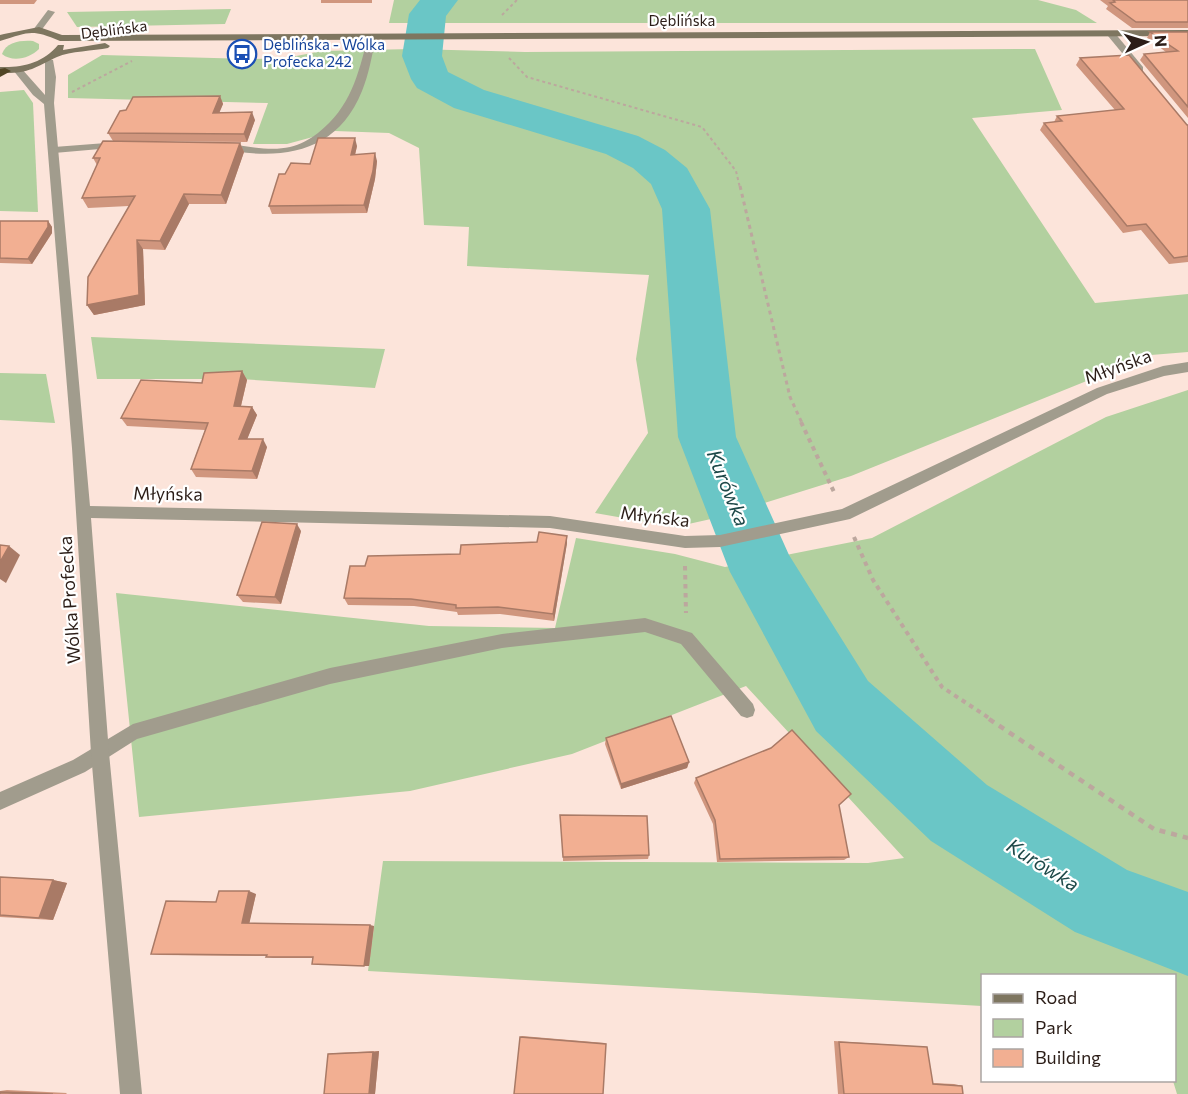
<svg xmlns="http://www.w3.org/2000/svg" width="1188" height="1094" font-family="Commissioner,sans-serif">
<style>
.green{fill:#b2d09f}
.lines{fill:none;stroke-linecap:round;stroke-linejoin:round}
.river{fill:#6ac6c6;fill-rule:evenodd}
.path-far3{stroke:#bca79e;stroke-width:2;stroke-dasharray:3 3;stroke-linecap:butt}
.path-far2{stroke:#bca79e;stroke-width:3;stroke-dasharray:4 4;stroke-linecap:butt}
.path-far1{stroke:#bca79e;stroke-width:4;stroke-dasharray:4.5 4.5;stroke-linecap:butt}
.path{stroke:#bca79e;stroke-width:4.5;stroke-dasharray:6 6;stroke-linecap:butt}
.service{fill:#a19c8d;fill-rule:evenodd}
.minor{fill:#a19c8d;fill-rule:evenodd}
.secondary{fill:#7e7660;fill-rule:evenodd}
.motorway{fill:#514525;fill-rule:evenodd}
.wall{fill:#d0967e}
.shaded-wall{fill:#a97a66}
.building{fill:#f2af92;stroke:#a97a66;stroke-width:1.5}
.labels{text-anchor:middle;stroke-width:4.5;stroke-linejoin:round;paint-order:stroke}
.far-street-label{font-size:15px;fill:#2b1d17;stroke:#fff}
.far-transit-label{font-size:15px;fill:#164399;stroke:#fff;text-anchor:start}
.street-label{font-size:18px;fill:#2b1d17;stroke:#fff}
.water-label{font-size:20px;font-style:italic;fill:#1e4949;stroke:#fff}
</style>
<rect width="100%" height="100%" fill="#fce4da"/>
<g class="green">
<path d="M394,0H1038L1076,10L1097,23H389Z"/>
<path d="M231,9L225,24L77,27L67,12Z"/>
<path d="M33,41L39,44V49C30,58 13,63 2,54C6,42 21,40 33,41Z"/>
<path d="M412,49L525,52L1035,49L1062,110L972,118L1095,303L1188,294V352L1151,355L851,476L720,517L675,527L595,513L648,433L636,359L649,275L467,266L469,227L424,225L419,148L389,133L335,131L287,144H253L268,103L68,98V75L102,55L251,59L286,58L322,51Z"/>
<path d="M24,90L33,103L38,212L0,211V92Z"/>
<path d="M91,337L385,349L375,388L240,379H97Z"/>
<path d="M0,373L46,374L55,423L0,420Z"/>
<path d="M1188,390V1094H1177L1173,1081L1174,976H982V1006L368,971L383,861L868,863L904,858L746,686L572,754L410,791L139,817L116,593L429,626L555,628L576,538L675,554L725,567L872,538L1106,417Z"/>
</g>
<g class="lines">
<path class="river" d="M420,0H458L446,16L442,56L448,72L484,90L638,136L665,150L687,168L710,209L736,437L789,555L868,681L987,785L1127,870L1188,892V976L1075,932L931,841L816,731L730,572L678,437L662,209L651,184L633,168L606,154L454,108L417,88L411,79L402,56L409,14Z"/>
<g class="path-far3">
<path d="M502,15L517,0"/>
<path d="M509,58L527,77L702,127L736,171L740,188"/>
<path d="M72,92L132,61"/>
</g>
<path class="path-far2" d="M740,186L790,397L802,423"/>
<g class="path-far1">
<path d="M801,422L834,492"/>
<path d="M854,537L873,580L942,687L992,720"/>
<path d="M685,566L686,613"/>
</g>
<path class="path" d="M989,719L1154,829L1188,838"/>
<g class="service">
<path d="M48,10L55,12L40,32H34L33,30Z"/>
<path d="M372,34L376,37C372,55 369,74 362,91C336,156 277,161 217,148L216,146L221,143C243,145 268,152 290,147C300,145 310,139 318,133C351,107 358,75 368,37Z"/>
<path d="M119,142L123,143V147L54,153L49,150L54,147Z"/>
<path d="M645,618L692,633L753,704L755,710L753,716L747,718L741,716L681,644L645,632L502,648L330,684L137,739L85,772L0,810V792L73,760L133,724L330,668L502,634Z"/>
</g>
<g class="minor">
<path d="M1108,32H1114L1143,67V71H1137L1108,36Z"/>
<path d="M45,58L53,60L56,77L54,103L90,506L550,516L685,536L720,535L842,509L1097,388L1163,366L1188,362V372L1164,376L1107,394L850,519L720,547L685,548L550,528L91,518L109,753L142,1094H120L91,753L72,448L44,104L33,95L13,70L21,68L45,95Z"/>
</g>
<g class="secondary">
<path d="M39,27L62,35L1188,30V36L60,41C31,29 30,32 0,41V35L4,34Z"/>
<path d="M105,43L110,46L108,48C94,51 70,51 57,57C34,68 28,74 0,73V67C22,68 43,63 58,45H64L63,50Z"/>
</g>
<path class="motorway" d="M5,68L11,71L0,77V69Z"/>
</g>
<g class="wall">
<path d="M0,0H37L34,4H0Z"/>
<rect x="321" y="0" width="51" height="3"/>
<path d="M1100,0H1188V28H1132L1106,9L1108,6Z"/>
<path d="M1150,32H1188V118L1140,60L1144,54L1166,52L1147,38Z"/>
<path d="M1080,58L1188,125V262L1169,264L1141,230L1123,233L1040,130L1044,123L1054,122L1057,116L1115,110L1076,65Z"/>
<path d="M220,96L223,104L219,112L255,120L247,142L115,141L240,143L244,152L226,204H189L165,250L143,249L145,305L94,315L87,305L129,206L88,208L82,198L97,165L93,158L113,141L108,133L126,110Z"/>
<path d="M357,146L355,155L377,161L375,179L367,213L272,214L269,206L285,174Z"/>
<path d="M0,221H48L52,227V233L32,264L0,263Z"/>
<path d="M242,371L247,380L241,406L252,407L257,415L247,439L267,447L257,479L196,477L191,469L205,430L127,426L121,418L202,383Z"/>
<path d="M301,531L281,604L243,602L237,595Z"/>
<path d="M567,536V543L554,621L500,614L458,615L457,612L414,606L348,605L344,598L460,554L537,542Z"/>
<path d="M606,738L689,762L687,768L621,789L605,744Z"/>
<path d="M696,778L839,805L849,857L844,860L717,862L713,824L694,783Z"/>
<path d="M649,855L648,859L563,861V857Z"/>
<path d="M0,877L53,880L67,883L53,920L0,917Z"/>
<path d="M256,894L249,923L374,926L369,966L312,964L313,958H273L266,957V956L160,955L151,954L216,902Z"/>
<path d="M522,1036L605,1043L606,1044L520,1037Z"/>
<path d="M834,1041L927,1047L932,1083L954,1084L962,1086L963,1094H838Z"/>
<path d="M379,1051L375,1094L328,1054L336,1053Z"/>
<path d="M7,1090L67,1093L66,1094H0V1091Z"/>
</g>
<g class="shaded-wall">
<path d="M220,96L223,104L216,121L213,113Z"/>
<path d="M252,112L255,120L247,142L244,134Z"/>
<path d="M355,138L357,146L353,163L351,155Z"/>
<path d="M240,143L244,152L226,204L221,195Z"/>
<path d="M375,153L377,161L375,179L367,213L364,205Z"/>
<path d="M184,194L189,204L165,250L160,241Z"/>
<path d="M48,221L52,227V233L32,264L28,259Z"/>
<path d="M137,240L143,249L145,305L94,315L87,305Z"/>
<path d="M242,371L247,380L239,414L234,406Z"/>
<path d="M252,407L257,415L244,447L239,439Z"/>
<path d="M263,439L267,447L257,479L252,471Z"/>
<path d="M297,524L301,531L281,604L275,597Z"/>
<path d="M567,536V543L554,621L553,614Z"/>
<path d="M9,546L20,555L6,583L0,579V562Z"/>
<path d="M689,762L687,768L621,789V784Z"/>
<path d="M53,880L67,883L53,920L39,918Z"/>
<path d="M249,891L256,894L249,925L242,923Z"/>
<path d="M370,925L374,926L369,966H364Z"/>
<path d="M379,1051L375,1094H369L373,1052Z"/>
</g>
<g class="building">
<path d="M1113,0H1188V22H1136L1110,3L1115,2Z"/>
<path d="M1150,32H1188V107L1144,54L1178,51Z"/>
<path d="M1129,55L1187,125H1188V256L1174,258L1146,224L1127,226L1044,123L1062,121L1057,116L1124,109L1080,58Z"/>
<path d="M220,96L213,113L252,112L244,134L108,133L120,111L126,110L133,97Z"/>
<path d="M318,138H355L351,155L375,153L373,171L364,205L269,206L279,174H285L291,163L310,164Z"/>
<path d="M103,141L240,143L221,195L184,194L160,241L137,240L139,295L87,305L88,277L135,196L82,198L100,158H93Z"/>
<path d="M0,221H48V227L28,259L0,258Z"/>
<path d="M242,371L234,406L252,407L239,439H263L252,471L191,469L208,423L121,418L141,380L202,383L204,373Z"/>
<path d="M262,522L297,524L275,597L237,595Z"/>
<path d="M539,532L567,536L553,614L498,607L456,608V605L411,599L344,598L350,566H365L368,556L460,554L461,545L537,542Z"/>
<path d="M0,545L9,546L0,562Z"/>
<path d="M671,716L689,762L621,784L606,738Z"/>
<path d="M792,730L851,794L839,805L849,857L720,859L715,820L696,778L771,748Z"/>
<path d="M560,815L647,816L649,855L563,857Z"/>
<path d="M0,877L53,880L39,918L0,915Z"/>
<path d="M219,891H249L242,923L370,925L364,966L312,964L313,957H266L267,955L151,954L166,901L216,902Z"/>
<path d="M520,1037L606,1044L603,1094H514Z"/>
<path d="M839,1042L927,1047L933,1084L962,1086L963,1094H844Z"/>
<path d="M373,1052L369,1094H324L328,1054Z"/>
<path d="M0,1092L53,1094H0Z"/>
</g>
<defs>
<g id="bus-ring" transform="scale(1.5)"><circle r="9.5" fill="#fff" stroke="#1a4fb4" stroke-width="1.5"/><path d="M-5-6H5V4H4V6H2V4H-2V6H-4V4H-5ZM-3.5-4V0h7V-4ZM-3.5 1.2v1.5H-2V1.2ZM2 1.2v1.5H3.5V1.2Z" fill="#1a4fb4"/></g>
</defs>
<g fill-rule="evenodd">
<use href="#bus-ring" x="242" y="54"/>
</g>
<g class="labels">
<g class="far-street-label">
<text x="682" y="26">Dęblińska</text>
<text transform="translate(114 30) rotate(-7)" y="5">Dęblińska</text>
</g>
<g class="far-transit-label">
<text x="263" y="50">Dęblińska - Wólka<tspan x="263" dy="17">Profecka 242</tspan></text>
</g>
<g class="street-label">
<text transform="translate(1118 367) rotate(-20)" y="6">Młyńska</text>
<text transform="translate(168 494) rotate(1)" y="6">Młyńska</text>
<text transform="translate(655 517) rotate(7)" y="6">Młyńska</text>
<text transform="translate(70 600) rotate(-94)" y="6">Wólka Profecka</text>
</g>
<g class="water-label">
<text transform="translate(728 488) rotate(68)" y="7">Kurówka</text>
<text transform="translate(1043 865) rotate(32)" y="7">Kurówka</text>
</g>
</g>
<rect x="981" y="974" width="195" height="108" fill="#ffffff" stroke="#aaa5a2" stroke-width="1.5"/>
<rect x="993" y="994" width="30" height="9" fill="#7e7660" stroke="#aaa5a2" stroke-width="1.5"/>
<text x="1035" y="1004" font-size="18" fill="#2b1d17">Road</text>
<rect x="993" y="1019" width="30" height="18" fill="#b2d09f" stroke="#aaa5a2" stroke-width="1.5"/>
<text x="1035" y="1034" font-size="18" fill="#2b1d17">Park</text>
<rect x="993" y="1049" width="30" height="18" fill="#f2af92" stroke="#aaa5a2" stroke-width="1.5"/>
<text x="1035" y="1064" font-size="18" fill="#2b1d17">Building</text>
<g transform="translate(1146 42) rotate(86)" stroke="#ffffff" stroke-width="4.5" paint-order="stroke">
<path d="M0-4.5L10 22L0 15L-10 22Z" fill="#2b1d17"/>
<text y="-9" font-size="16" font-weight="bold" text-anchor="middle" fill="#2b1d17">N</text>
</g>
</svg>
